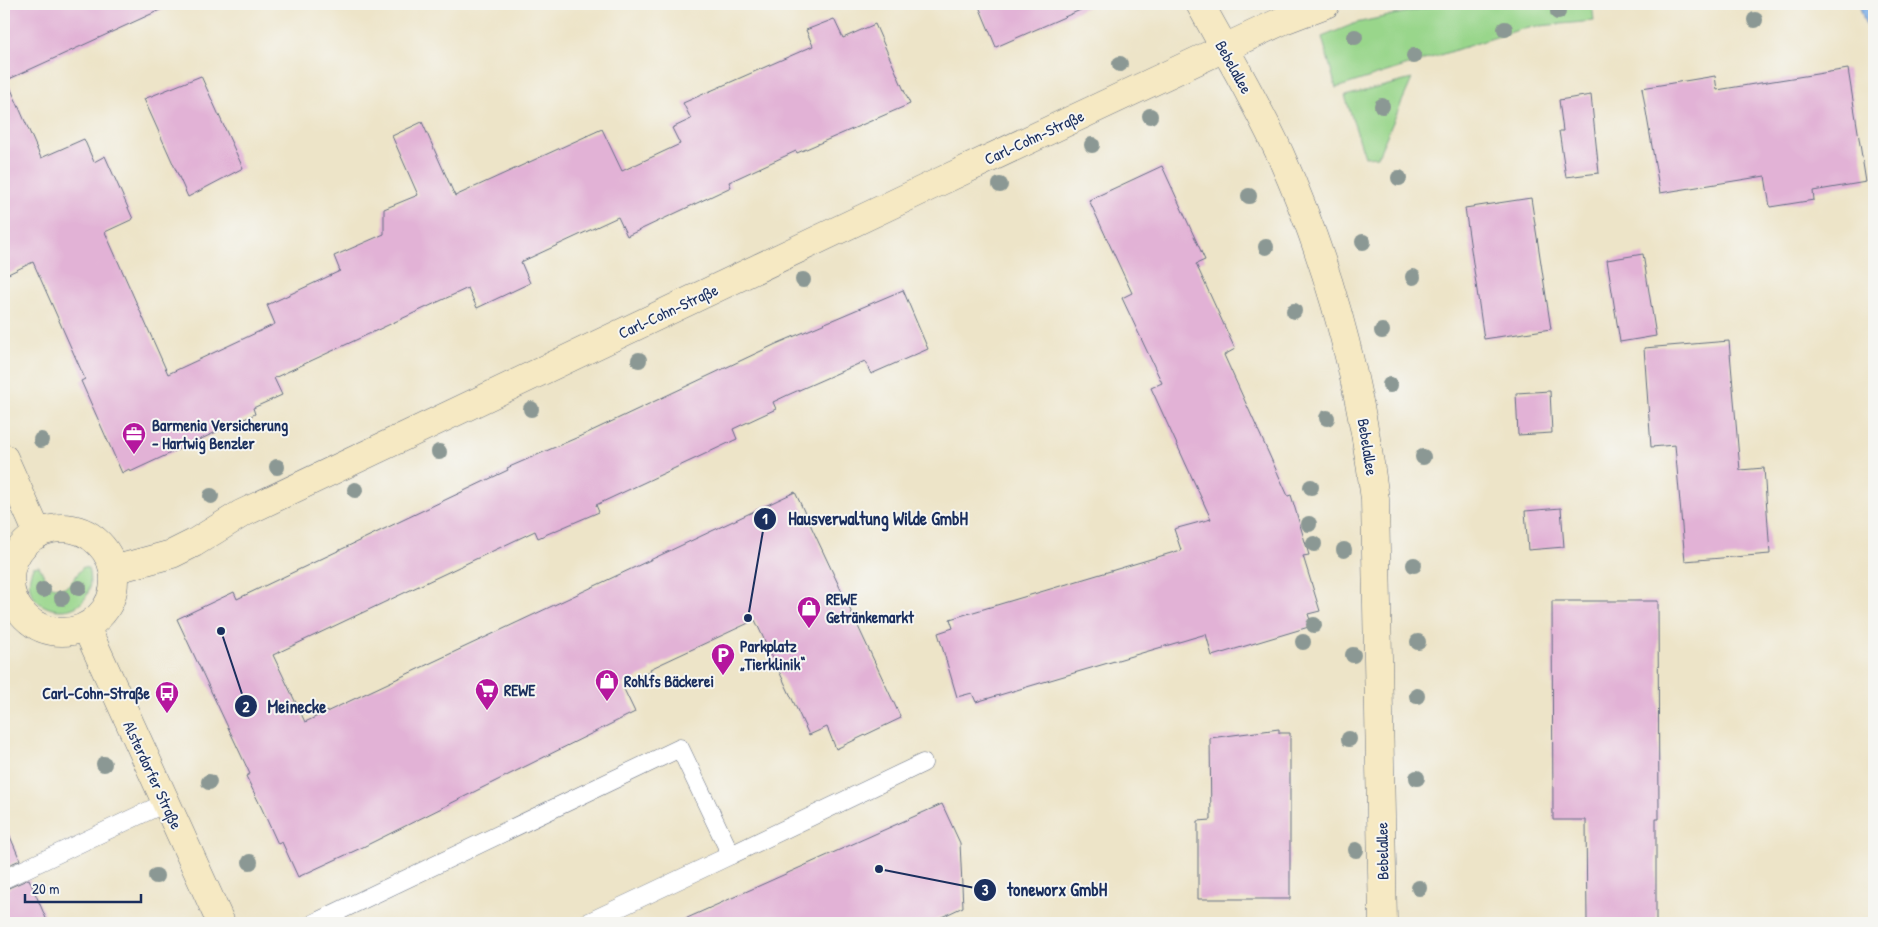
<svg xmlns="http://www.w3.org/2000/svg" width="1878" height="927" font-family="'Patrick Hand',sans-serif">
<style>
.green{fill:#99d68b;stroke:#5a8274}
.water{fill:#7aaee7;stroke:#4a6ea2}
.building{fill:#e2b2d6}
.lines{fill:none;stroke-linecap:round;stroke-linejoin:round}
.lane-casing{stroke:#646e83;stroke-width:19}
.secondary-casing{stroke:#646e83;stroke-width:29}
.lane{stroke:#fff;stroke-width:18}
.secondary{stroke:#f6e9c3;stroke-width:28}
.tree{fill:#8b9894}
.labels{text-anchor:middle;stroke-width:4;stroke-linejoin:round;paint-order:stroke}
.street-label{font-size:16px;fill:#1b2f5e;stroke:#f6f6f2}
.poi-label{font-size:16px;font-weight:bold;fill:#1b2f5e;stroke:#f6f6f2;text-anchor:start}
.leader{fill:none;stroke:#1b2f5e;stroke-width:2}
.callout-dot{fill:#1b2f5e;stroke:#f6f6f2;stroke-width:2}
.mark-label{font-size:15px;text-anchor:middle;font-weight:bold;fill:#fff}
.callout-label{font-size:18px;text-anchor:middle;font-weight:bold;fill:#1b2f5e;stroke:#f6f6f2;stroke-width:4;stroke-linejoin:round;paint-order:stroke}
</style>
<rect width="100%" height="100%" fill="#f6f6f2"/>
<filter id="ink" filterUnits="userSpaceOnUse"><feTurbulence type="fractalNoise" baseFrequency=".02" numOctaves="2"/><feDisplacementMap in="SourceGraphic" scale="10" xChannelSelector="R" yChannelSelector="G"/><feConvolveMatrix kernelMatrix="1 2 1 2 8 2 1 2 1" color-interpolation-filters="sRGB"/></filter>
<filter id="wash" filterUnits="userSpaceOnUse"><feTurbulence type="fractalNoise" baseFrequency=".0096" numOctaves="4" result="noise"/><feDisplacementMap in="SourceGraphic" scale="20" xChannelSelector="R" yChannelSelector="G"/><feGaussianBlur stdDeviation="1.12" result="paint"/><feColorMatrix in="noise" values="0 0 0 0 0 0 0 0 0 0 0 0 0 0 0 0 0 1.4 0 .05"/><feComposite in="paint" operator="in"/></filter>
<g filter="url(#wash)">
<rect width="100%" height="100%" fill="#ede4c8"/>
<g class="green">
<path d="M1444,4H1592L1594,21L1528,27L1336,88L1322,37L1356,23Z"/>
<path d="M1412,79L1378,156L1365,157L1345,96Z"/>
<path d="M39,566L48,584C70,595 72,579 83,567L88,568C104,630 10,618 33,567Z"/>
</g>
<path class="water" d="M1859,4H1874V51Z"/>
<g id="blocks">
<g class="building">
<path d="M4,4H173L7,80L41,158L84,139L94,162L105,156L133,219L105,232L168,374L275,324L267,305L340,271L334,256L384,234V209L418,195L392,136L422,122L455,196L602,129L622,171L680,144L672,128L691,119L683,103L813,46L806,30L834,19L843,38L875,24L910,104L797,153L796,151L729,182L731,187L627,236L618,217L521,262L530,283L477,308L468,288L274,378L282,395L253,408L255,414L130,472L129,469L122,473L81,381L85,379L33,262L4,276Z"/>
<path d="M978,4H1094L996,47Z"/>
<path d="M1848,69L1866,182L1813,191L1814,200L1770,207L1765,176L1660,193L1642,88L1715,76L1717,90Z"/>
<path d="M201,76L243,168L188,197L144,99Z"/>
<path d="M1591,95L1599,173L1566,177L1559,131H1563L1559,100Z"/>
<path d="M1162,166L1205,260L1196,264L1235,349L1224,355L1288,496L1291,495L1309,555L1303,556L1320,611L1308,614L1312,626L1212,656L1206,634L976,702L972,693L957,697L938,633L953,628L950,619L1181,550L1174,529L1211,519L1151,388L1162,383L1122,298L1132,293L1089,200Z"/>
<path d="M1531,198L1551,329L1484,339L1465,208Z"/>
<path d="M1643,254L1656,336L1620,342L1607,260Z"/>
<path d="M903,290L928,349L871,374L865,361L790,394L773,402L776,409L733,429L737,439L596,505L599,512L538,538L535,531L273,655L305,722L795,492L901,718L836,749L827,727L809,735L755,620L650,669L651,671L622,685L635,712L363,847L298,877L282,842L278,844L262,809L246,776L250,774L177,619L234,592L237,599L508,470L507,468L583,435L776,344Z"/>
<path d="M1729,341L1740,470L1764,468L1770,554L1685,561L1675,445L1651,447L1644,348Z"/>
<path d="M1550,391L1552,433L1518,435L1516,393Z"/>
<path d="M1561,508L1564,547L1528,550L1525,511Z"/>
<path d="M1552,601H1658L1659,819H1656V923H1587L1586,820H1553Z"/>
<path d="M1279,729V733H1290V899H1198V821L1211,820L1210,738Z"/>
<path d="M942,804L960,843L963,907L929,923H676Z"/>
<path d="M4,822L20,860L4,867Z"/>
<path d="M29,879L48,923H4V890Z"/>
</g>
</g>
</g>
<g filter="url(#ink)">
<use href="#blocks" fill-opacity="0" stroke="#646e83" stroke-width="1"/>
<g class="lines">
<g class="lane-casing">
<g id="lane">
<path d="M4,879L165,803"/>
<path d="M314,923L680,748L731,855L923,763"/>
<path d="M587,923L731,855"/>
</g>
</g>
<g class="secondary-casing">
<g id="secondary">
<path d="M1200,4C1227,53 1256,102 1280,154C1329,263 1360,380 1375,499L1383,923"/>
<path d="M4,458L38,534"/>
<circle cx="62" cy="580" r="52"/>
<path d="M113,570L172,554L194,543L241,514L937,183L1284,20L1326,4"/>
<path d="M86,627L221,923"/>
</g>
</g>
<use href="#lane" class="lane"/>
<use href="#secondary" class="secondary"/>
</g>
<g class="tree">
<circle cx="1558" cy="12" r="8"/>
<circle cx="1755" cy="20" r="8"/>
<circle cx="1505" cy="29" r="8"/>
<circle cx="1355" cy="37" r="8"/>
<circle cx="1414" cy="56" r="8"/>
<circle cx="1120" cy="64" r="8"/>
<circle cx="1382" cy="106" r="8"/>
<circle cx="1150" cy="116" r="8"/>
<circle cx="1092" cy="145" r="8"/>
<circle cx="1399" cy="178" r="8"/>
<circle cx="1000" cy="185" r="8"/>
<circle cx="1249" cy="196" r="8"/>
<circle cx="1363" cy="242" r="8"/>
<circle cx="1266" cy="247" r="8"/>
<circle cx="1413" cy="277" r="8"/>
<circle cx="803" cy="280" r="8"/>
<circle cx="1294" cy="311" r="8"/>
<circle cx="1382" cy="331" r="8"/>
<circle cx="639" cy="360" r="8"/>
<circle cx="1390" cy="385" r="8"/>
<circle cx="531" cy="409" r="8"/>
<circle cx="1327" cy="418" r="8"/>
<circle cx="41" cy="440" r="8"/>
<circle cx="439" cy="452" r="8"/>
<circle cx="1423" cy="457" r="8"/>
<circle cx="277" cy="467" r="8"/>
<circle cx="1311" cy="487" r="8"/>
<circle cx="355" cy="490" r="8"/>
<circle cx="211" cy="496" r="8"/>
<circle cx="1309" cy="524" r="8"/>
<circle cx="1314" cy="544" r="8"/>
<circle cx="1344" cy="550" r="8"/>
<circle cx="1414" cy="565" r="8"/>
<circle cx="79" cy="588" r="8"/>
<circle cx="43" cy="590" r="8"/>
<circle cx="62" cy="598" r="8"/>
<circle cx="1314" cy="625" r="8"/>
<circle cx="1303" cy="642" r="8"/>
<circle cx="1418" cy="642" r="8"/>
<circle cx="1353" cy="655" r="8"/>
<circle cx="1417" cy="696" r="8"/>
<circle cx="1349" cy="739" r="8"/>
<circle cx="104" cy="764" r="8"/>
<circle cx="1417" cy="778" r="8"/>
<circle cx="209" cy="782" r="8"/>
<circle cx="1356" cy="850" r="8"/>
<circle cx="250" cy="862" r="8"/>
<circle cx="156" cy="876" r="8"/>
<circle cx="1419" cy="888" r="8"/>
</g>
</g>
<defs>
<g id="office-pin" transform="scale(1.25)"><path d="M0 17L-7.5 6A9.5 9.5 0 1 1 7.5 6Z" fill="#b5179e" stroke="#f6f6f2"/><path d="M-6-3h4V-5.5h4V-3h4V5H-6ZM-1-4.5V-3h2v-1.5ZM-6 0V1H6V0Z" fill="#fff"/></g>
<g id="shop-pin" transform="scale(1.25)"><path d="M0 17L-7.5 6A9.5 9.5 0 1 1 7.5 6Z" fill="#b5179e" stroke="#f6f6f2"/><path d="M-5-2.5h2.3a2.7 3.5 0 0 1 5.4 0H5L5.5 6h-11ZM-1.5-2.5h3a1.5 2.3 0 0 0-3 0Z" fill="#fff"/></g>
<g id="parking-pin" transform="scale(1.25)"><path d="M0 17L-7.5 6A9.5 9.5 0 1 1 7.5 6Z" fill="#b5179e" stroke="#f6f6f2"/><path d="M-3.5-5.5H1a3.5 3.5 0 0 1 0 7H-1V5.5H-3.5ZM-1-3.4V-.6H.8a1.4 1.4 0 0 0 0-2.8Z" fill="#fff"/></g>
<g id="supermarket-pin" transform="scale(1.25)"><path d="M0 17L-7.5 6A9.5 9.5 0 1 1 7.5 6Z" fill="#b5179e" stroke="#f6f6f2"/><path d="M-6-5.5h2.5l.6 2H6L4.5 2H-2.5L-4.4-4H-6ZM-1.5 3.2a1.3 1.3 0 1 0 .1 0ZM3 3.2a1.3 1.3 0 1 0 .1 0Z" fill="#fff"/></g>
<g id="bus-pin" transform="scale(1.25)"><path d="M0 17L-7.5 6A9.5 9.5 0 1 1 7.5 6Z" fill="#b5179e" stroke="#f6f6f2"/><path d="M-5-6H5V4H4V6H2V4H-2V6H-4V4H-5ZM-3.5-4V0h7V-4ZM-3.5 1.2v1.5H-2V1.2ZM2 1.2v1.5H3.5V1.2Z" fill="#fff"/></g>
</defs>
<g fill-rule="evenodd">
<use href="#office-pin" x="134" y="434"/>
<use href="#shop-pin" x="809" y="608"/>
<use href="#parking-pin" x="723" y="655"/>
<use href="#shop-pin" x="607" y="681"/>
<use href="#supermarket-pin" x="487" y="690"/>
<use href="#bus-pin" x="167" y="693"/>
</g>
<g class="labels">
<g class="street-label">
<text transform="translate(1234 67) rotate(61)" y="6">Bebelallee</text>
<text transform="translate(1034 137) rotate(-25)" y="6">Carl-Cohn-Straße</text>
<text transform="translate(668 311) rotate(-25)" y="6">Carl-Cohn-Straße</text>
<text transform="translate(1368 447) rotate(81)" y="6">Bebelallee</text>
<text transform="translate(153 775) rotate(65)" y="6">Alsterdorfer Straße</text>
<text transform="translate(1382 851) rotate(-91)" y="6">Bebelallee</text>
</g>
<g class="poi-label">
<text x="152" y="431">Barmenia Versicherung<tspan x="152" dy="18">- Hartwig Benzler</tspan></text>
<text x="826" y="605">REWE<tspan x="826" dy="18">Getränkemarkt</tspan></text>
<text x="740" y="652">Parkplatz<tspan x="740" dy="18">„Tierklinik“</tspan></text>
<text x="624" y="687">Rohlfs Bäckerei</text>
<text x="504" y="696">REWE</text>
<text x="150" y="699" text-anchor="end">Carl-Cohn-Straße</text>
</g>
</g>
<path class="leader" d="M748 618L765 519M221 631L246 706M879 869L985 890"/>
<g class="callout-dot">
<circle cx="748" cy="618" r="5"/>
<circle cx="221" cy="631" r="5"/>
<circle cx="879" cy="869" r="5"/>
<circle cx="765" cy="519" r="12"/>
<circle cx="246" cy="706" r="12"/>
<circle cx="985" cy="890" r="12"/>
</g>
<g class="mark-label">
<text x="765" y="524">1</text>
<text x="246" y="712">2</text>
<text x="985" y="895">3</text>
</g>
<g class="callout-label">
<text x="878" y="525">Hausverwaltung Wilde GmbH</text>
<text x="297" y="713">Meinecke</text>
<text x="1057" y="896">toneworx GmbH</text>
</g>
<rect width="1878" height="927" fill="none" stroke="#f6f6f2" stroke-width="20"/>
<path d="M25 894v8h116v-8" fill="none" stroke="#1b2f5e" stroke-width="2.5"/>
<text x="32" y="894" font-size="15" fill="#1b2f5e" stroke="#f6f6f2" stroke-width="4" paint-order="stroke">20 m</text>
</svg>
